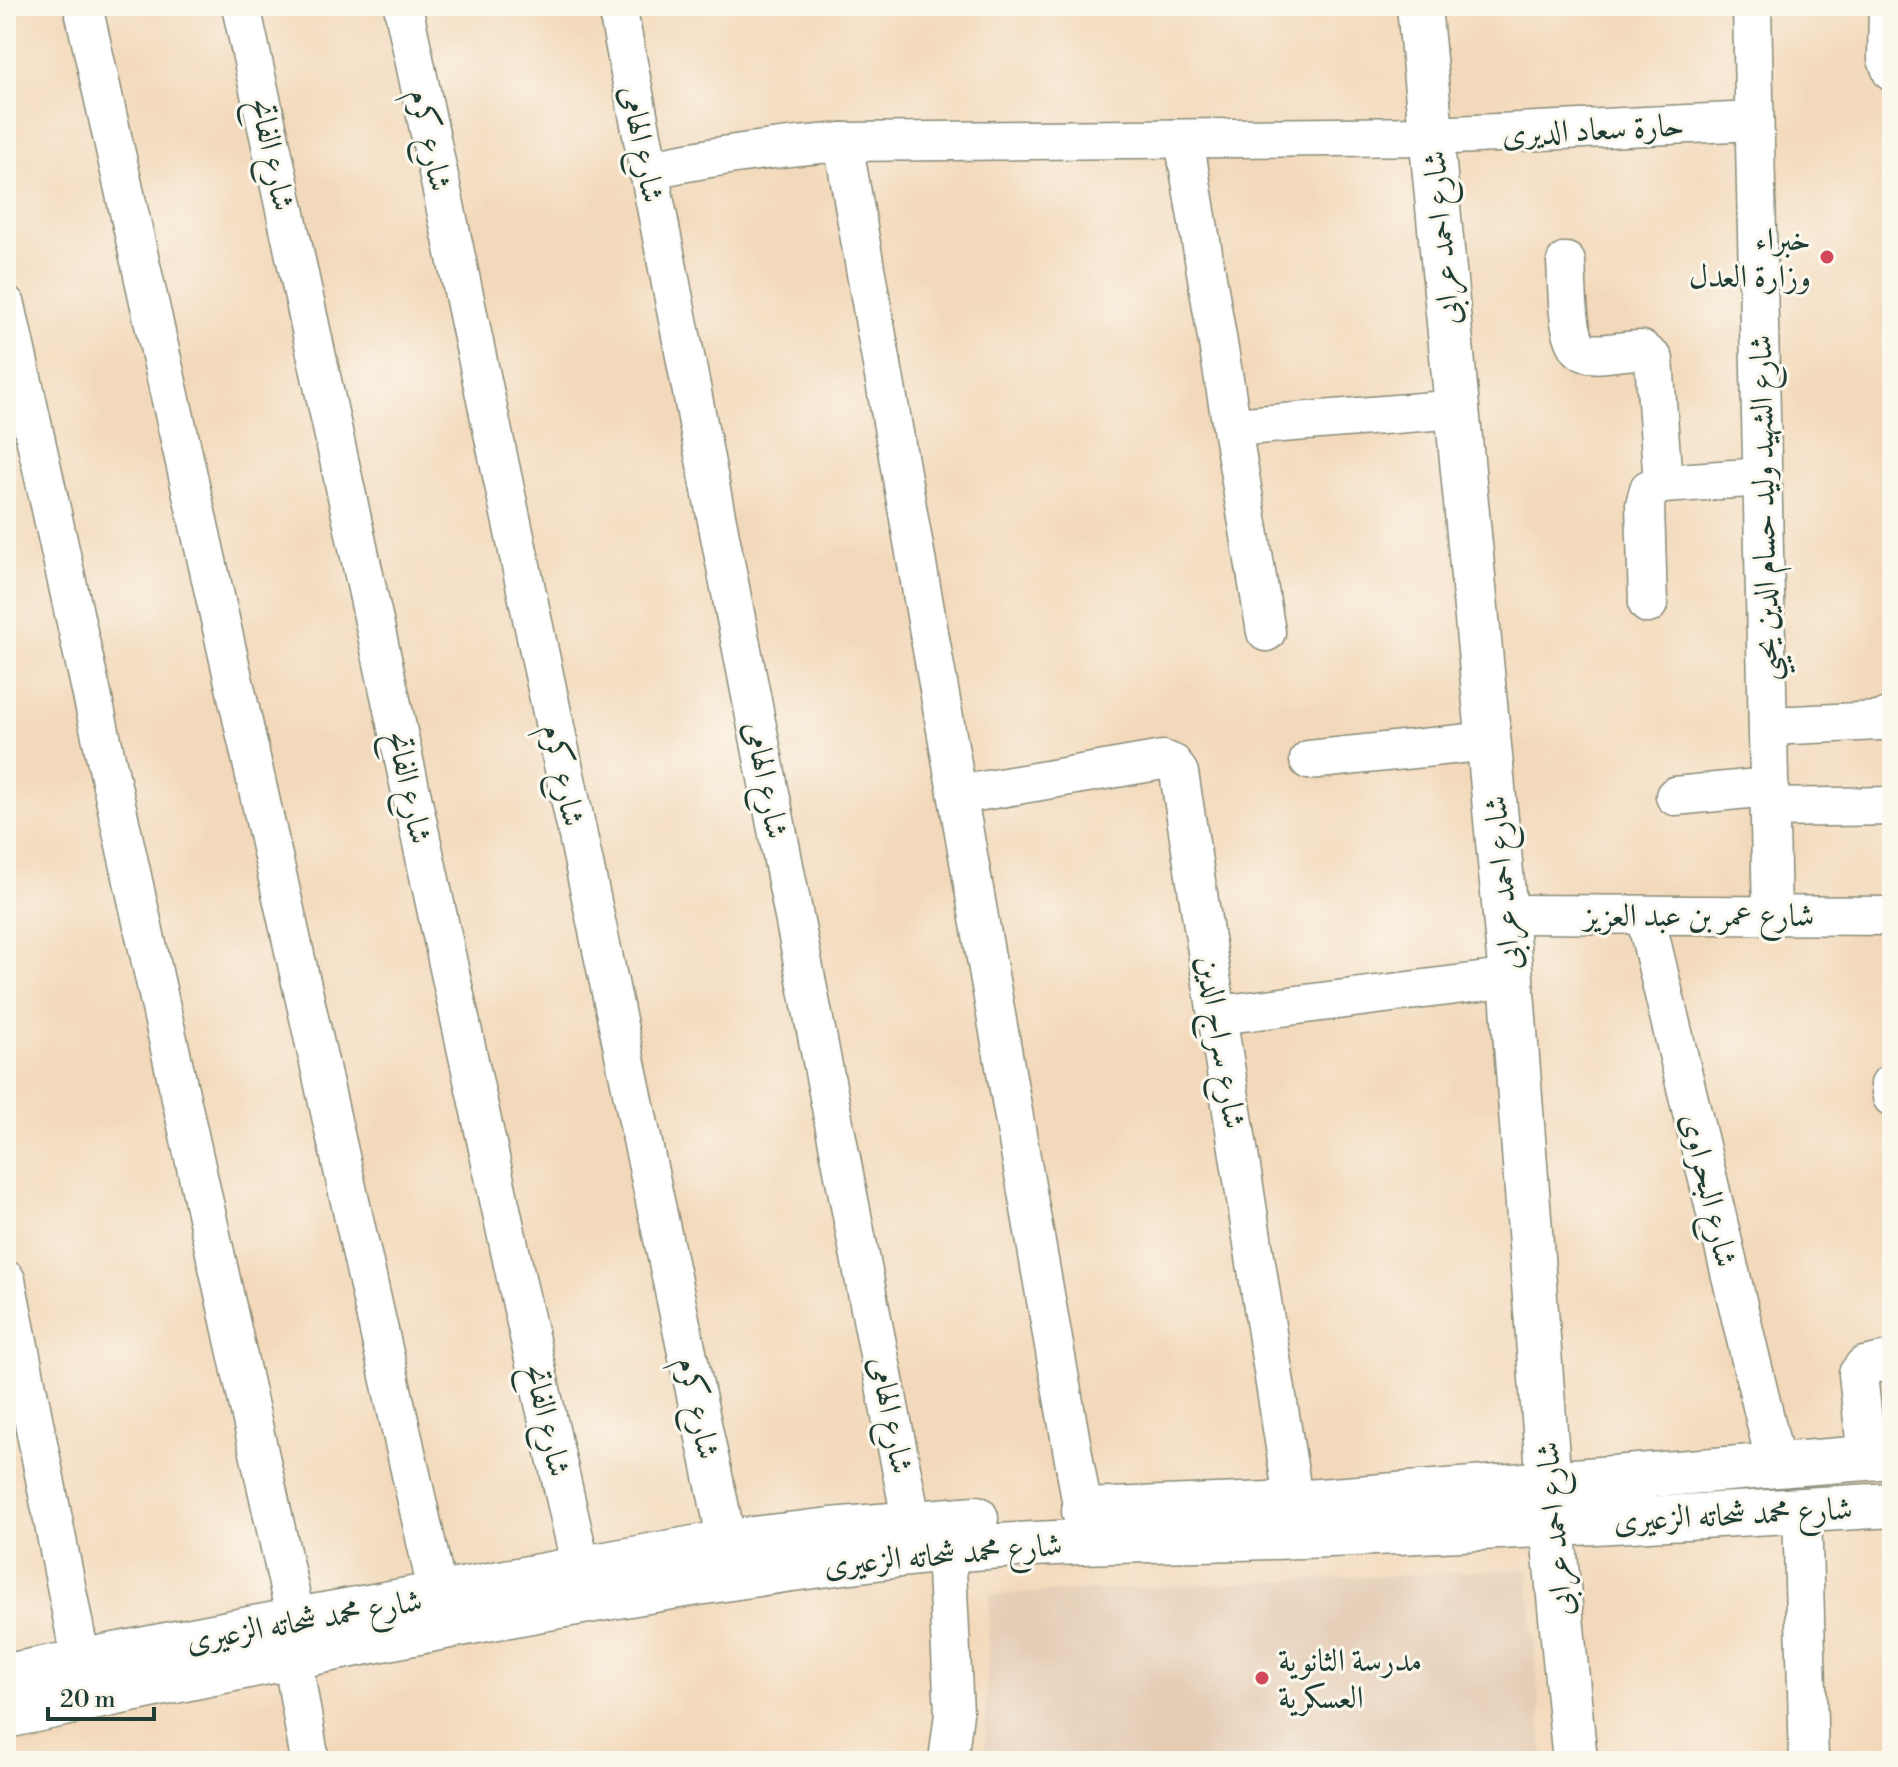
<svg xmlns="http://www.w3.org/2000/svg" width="1898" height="1767" font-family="'Libre Bodoni',Amiri,serif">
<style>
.built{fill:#e4ccb5}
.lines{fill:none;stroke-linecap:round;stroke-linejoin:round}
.minor-casing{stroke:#898b78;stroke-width:41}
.tertiary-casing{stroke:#898b78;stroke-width:47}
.secondary-casing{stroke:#898b78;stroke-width:47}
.minor{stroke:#fff;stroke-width:38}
.tertiary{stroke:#fff;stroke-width:44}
.secondary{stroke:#fff;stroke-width:44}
.poi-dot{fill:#d1495b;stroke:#fbf7ec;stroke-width:3}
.labels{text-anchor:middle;stroke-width:6;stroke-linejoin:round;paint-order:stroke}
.street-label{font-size:32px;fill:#1f3d34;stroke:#fbf7ec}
.poi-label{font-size:32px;fill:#1f3d34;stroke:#fbf7ec;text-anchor:end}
</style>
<rect width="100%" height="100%" fill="#fbf7ec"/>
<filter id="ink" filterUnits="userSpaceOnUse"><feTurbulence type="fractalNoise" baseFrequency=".0125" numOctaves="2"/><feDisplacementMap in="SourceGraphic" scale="16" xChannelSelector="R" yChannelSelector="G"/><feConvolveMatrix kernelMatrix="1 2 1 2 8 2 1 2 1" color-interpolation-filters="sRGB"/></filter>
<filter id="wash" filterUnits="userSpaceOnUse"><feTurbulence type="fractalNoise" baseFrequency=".006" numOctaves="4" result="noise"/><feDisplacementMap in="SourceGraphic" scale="32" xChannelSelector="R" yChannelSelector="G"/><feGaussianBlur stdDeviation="1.8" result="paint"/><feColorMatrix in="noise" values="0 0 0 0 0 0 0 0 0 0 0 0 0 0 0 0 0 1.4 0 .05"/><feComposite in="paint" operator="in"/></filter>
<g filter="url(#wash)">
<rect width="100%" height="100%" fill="#f3d9bb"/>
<path class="built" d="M1528,1569L1544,1761H984L990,1595Z"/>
</g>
<g filter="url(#ink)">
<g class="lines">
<g class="minor-casing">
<g id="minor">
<path d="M83,6L438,1595"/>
<path d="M241,6L516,1278L581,1568"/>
<path d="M403,6L727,1542"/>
<path d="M617,6L917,1550"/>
<path d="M1752,6L1772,915"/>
<path d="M1888,6L1887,59L1892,72"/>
<path d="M1184,139L1266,632"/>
<path d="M843,142L1083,1511"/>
<path d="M647,170C712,156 776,147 843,142L1432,136L1754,121"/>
<path d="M1566,262C1568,281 1565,346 1585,352C1601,357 1624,349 1642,350L1654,360L1663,484"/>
<path d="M6,305L296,1620"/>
<path d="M1232,427L1458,409"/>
<path d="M1648,604L1645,505L1649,489L1663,484L1762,477"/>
<path d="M1768,726L1880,721L1892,715"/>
<path d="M1309,760L1489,741"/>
<path d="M959,795L1163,760L1173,764L1179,773L1298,1530"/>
<path d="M1675,796L1769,787"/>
<path d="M1770,808L1892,806"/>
<path d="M1505,914L1892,916"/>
<path d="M1645,915L1776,1465"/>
<path d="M1219,1015L1511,978"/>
<path d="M1890,1084L1892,1097"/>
<path d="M6,1280L81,1662"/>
<path d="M1867,1458L1858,1374L1864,1366L1892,1360"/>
<path d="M1802,1510L1809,1761"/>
<path d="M946,1550L954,1713L948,1761"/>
<path d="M292,1656L310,1761"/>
</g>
</g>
<g class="tertiary-casing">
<g id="tertiary">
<path d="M1084,1511L1294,1503L1892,1456"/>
<path d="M6,1676L296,1620L727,1542L831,1530L976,1518"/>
<path d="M6,1716C308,1653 611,1588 918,1553C1045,1539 1173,1541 1300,1536C1498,1529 1695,1516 1892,1505"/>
</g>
</g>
<g class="secondary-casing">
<path id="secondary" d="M1419,6L1511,978L1552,1524L1575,1761"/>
</g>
<use href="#minor" class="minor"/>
<use href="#tertiary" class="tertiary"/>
<use href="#secondary" class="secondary"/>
</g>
</g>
<g class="poi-dot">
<circle cx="1827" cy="257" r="8"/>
<circle cx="1262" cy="1678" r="8"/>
</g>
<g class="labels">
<g class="street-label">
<text transform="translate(1593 129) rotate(-3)" y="11">حارة سعاد الديرى</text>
<text transform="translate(431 140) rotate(78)" y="11">شارع كرم</text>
<text transform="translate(643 144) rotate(79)" y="11">شارع الهامى</text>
<text transform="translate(273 154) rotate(78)" y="11">شارع الفاتح</text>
<text transform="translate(1441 238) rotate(-95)" y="11">شارع احمد عرابى</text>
<text transform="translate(1763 508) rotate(-91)" y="11">شارع الشهيد وليد حسام الدين يحيي</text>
<text transform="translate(564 775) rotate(78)" y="11">شارع كرم</text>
<text transform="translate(767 780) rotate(79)" y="11">شارع الهامى</text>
<text transform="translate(410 787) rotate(78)" y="11">شارع الفاتح</text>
<text transform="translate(1502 883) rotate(-95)" y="11">شارع احمد عرابى</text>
<text x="1699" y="926">شارع عمر بن عبد العزيز</text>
<text transform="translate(1222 1042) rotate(81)" y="11">شارع سراج الدين</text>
<text transform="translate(1710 1190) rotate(77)" y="11">شارع البحراوى</text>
<text transform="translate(699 1408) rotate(78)" y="11">شارع كرم</text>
<text transform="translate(892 1415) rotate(79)" y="11">شارع الهامى</text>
<text transform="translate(548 1420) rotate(77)" y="11">شارع الفاتح</text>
<text transform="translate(1733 1514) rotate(-3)" y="11">شارع محمد شحاته الزعيرى</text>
<text transform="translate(1554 1529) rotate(-95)" y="11">شارع احمد عرابى</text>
<text transform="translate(943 1554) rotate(-5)" y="11">شارع محمد شحاته الزعيرى</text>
<text transform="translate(304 1620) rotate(-10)" y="11">شارع محمد شحاته الزعيرى</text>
</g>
<g class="poi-label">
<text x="1811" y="250">خبراء<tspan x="1811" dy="37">وزارة العدل</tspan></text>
<text x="1278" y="1671" text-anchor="start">مدرسة الثانوية<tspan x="1278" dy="37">العسكرية</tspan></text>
</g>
</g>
<rect width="1898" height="1767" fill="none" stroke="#fbf7ec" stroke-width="32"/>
<path d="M48 1707v12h106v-12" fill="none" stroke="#1f3d34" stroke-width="4"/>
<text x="60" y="1707" font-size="24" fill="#1f3d34" stroke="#fbf7ec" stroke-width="6" paint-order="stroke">20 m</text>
</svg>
